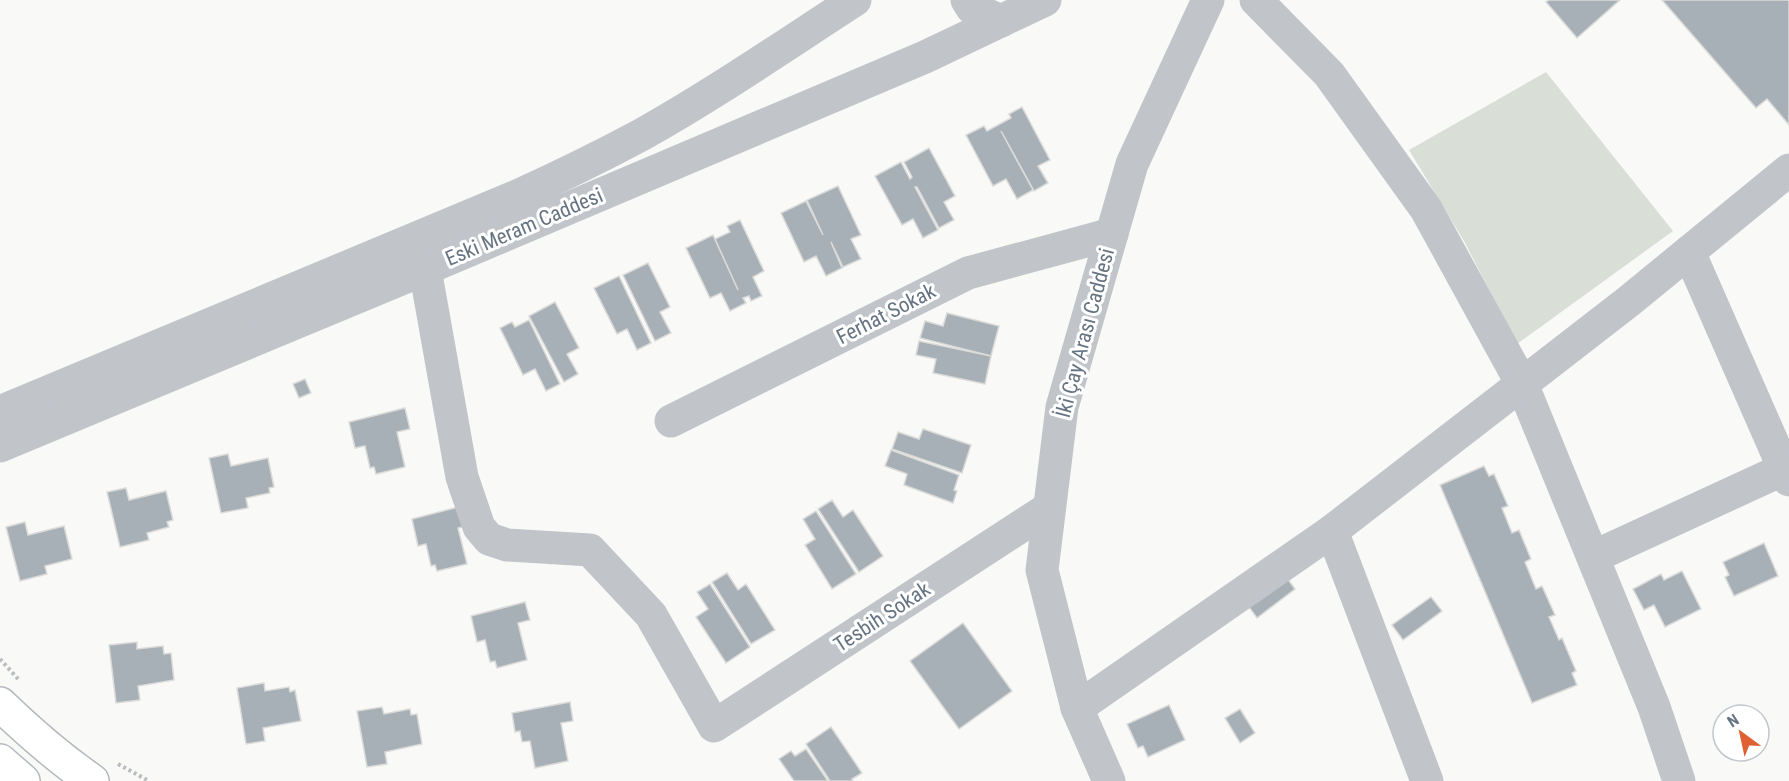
<svg xmlns="http://www.w3.org/2000/svg" width="1789" height="781" font-family="'Roboto Condensed',sans-serif">
<style>
.green{fill:#d9ded7}
.building{fill:#a8b0b7;stroke:#dbdcda;stroke-width:1.5}
.lines{fill:none;stroke-linecap:round;stroke-linejoin:round}
.major-casing{stroke:#b5b9be;stroke-width:36}
.path{stroke:#babdc0;stroke-width:4;stroke-dasharray:3 3;stroke-linecap:butt}
.minor{stroke:#c1c5ca;stroke-width:33}
.major{stroke:#fff;stroke-width:33}
.labels{text-anchor:middle;stroke-width:6;stroke-linejoin:round;paint-order:stroke}
.street-label{font-size:21px;fill:#667482;stroke:#fff}
</style>
<rect width="100%" height="100%" fill="#f9faf8"/>
<path class="green" d="M1546,72L1673,231L1517,344L1464,241L1409,150Z"/>
<g class="building">
<path d="M1549,0H1620L1577,38L1546,2Z"/>
<path d="M1662,0H1789V125L1767,99L1756,108Z"/>
<path d="M1022,107L1050,160L1038,166L1048,183L1034,191L1001,131L1033,190L1017,199L1006,179L993,186L966,135L984,126L987,131L1011,118L1009,114Z"/>
<path d="M929,148L955,196L944,202L954,220L939,228L917,187H915L938,230L923,238L913,219L902,225L875,176L901,162L910,179L912,177L904,162Z"/>
<path d="M838,186L861,235L851,239L861,259L843,267L831,242L842,268L826,276L816,256L804,262L781,213L806,201L823,235L807,200Z"/>
<path d="M740,220L764,271L753,277L762,296L751,301L749,296L743,298L746,303L730,311L721,293L710,298L686,248L713,235L738,290L715,239L730,232L727,226Z"/>
<path d="M648,263L670,307L660,312L671,333L655,341L623,275Z"/>
<path d="M619,276L651,343L637,350L627,329L617,334L594,288Z"/>
<path d="M555,302L579,348L567,354L578,374L564,382L529,316Z"/>
<path d="M947,313L999,326L991,356L920,338L925,321L943,326Z"/>
<path d="M529,320L560,384L546,391L535,369L523,375L500,328L512,322L515,327Z"/>
<path d="M919,341L991,356L985,384L933,373L936,359L916,355Z"/>
<path d="M305,379L311,393L299,398L293,384Z"/>
<path d="M405,408L410,429L397,432L405,467L376,474L374,467L370,468L365,446L355,448L349,422Z"/>
<path d="M923,429L971,445L962,473L892,449L898,432L919,439Z"/>
<path d="M891,450L959,475L954,490L957,491L953,503L904,485L907,474L885,466Z"/>
<path d="M228,454L231,466L268,458L274,487L269,488L270,493L246,498L248,508L221,513L209,458Z"/>
<path d="M1484,466L1489,476L1494,474L1508,506L1502,508L1512,533L1519,530L1531,559L1525,562L1536,589L1542,586L1555,615L1549,617L1559,640L1562,638L1576,671L1572,673L1577,685L1532,703L1440,485Z"/>
<path d="M126,488L129,500L166,491L173,520L167,522L169,527L147,533L149,540L120,547L107,492Z"/>
<path d="M832,500L843,517L853,510L883,556L859,572L818,509Z"/>
<path d="M466,505L471,525L458,528L467,564L437,571L435,565L431,566L426,544L418,546L412,519Z"/>
<path d="M816,511L856,574L832,589L805,545L815,539L803,519Z"/>
<path d="M25,522L28,535L64,526L72,559L45,566L47,574L20,581L6,527Z"/>
<path d="M1764,543L1778,576L1734,596L1725,577L1729,575L1723,562Z"/>
<path d="M1682,571L1701,609L1665,627L1654,605L1644,610L1633,589L1661,574L1664,580Z"/>
<path d="M727,573L738,590L746,584L775,630L751,644L712,582Z"/>
<path d="M1287,578L1295,589L1257,618L1249,607Z"/>
<path d="M710,584L750,647L726,663L696,617L708,609L697,592Z"/>
<path d="M1431,597L1442,611L1403,640L1392,625Z"/>
<path d="M525,602L530,620L518,623L527,660L497,668L495,661L490,662L485,640L477,642L471,616Z"/>
<path d="M963,623L1012,691L959,729L910,661Z"/>
<path d="M137,642V649L163,646L164,654L171,653L174,680L138,686L140,700L116,703L109,645Z"/>
<path d="M264,683L265,691L289,687L290,692L295,690L301,721L263,728L265,741L246,744L237,688Z"/>
<path d="M570,702L573,721L561,723L568,761L535,768L530,741L522,742L520,731L515,732L512,713Z"/>
<path d="M1169,705L1185,740L1148,757L1143,746L1138,748L1127,724Z"/>
<path d="M382,707L384,714L410,709L411,715L417,714L422,744L385,752L387,764L367,767L357,711Z"/>
<path d="M1240,709L1255,733L1240,743L1225,718Z"/>
<path d="M831,727L862,773L852,779L853,781H830L806,744Z"/>
<path d="M806,749L828,781H794L779,759L791,751L795,756Z"/>
</g>
<g class="lines">
<g class="major-casing">
<g id="major">
<path d="M0,704C29,732 59,758 92,781"/>
<path d="M0,761L23,781"/>
</g>
</g>
<g class="path">
<path d="M0,659L19,680"/>
<path d="M118,764L149,781"/>
</g>
<g class="minor">
<path d="M967,0L972,8L1001,21"/>
<path d="M1256,0L1329,74L1426,209L1522,384L1654,707L1679,781"/>
<path d="M1689,252L1789,480"/>
<path d="M425,269L462,477L479,527L489,539L507,545L590,550L651,615L714,726L1049,508"/>
<path d="M0,412L517,196C559,177 600,157 641,135C714,94 784,46 855,0"/>
<path d="M671,421L968,273L1112,234"/>
<path d="M0,446L425,269L925,57L1045,0"/>
<path d="M1332,531L1427,781"/>
<path d="M1593,557L1784,469"/>
<path d="M1077,708L1332,531L1629,301L1789,170"/>
<path d="M1109,781L1077,708L1042,570L1062,407L1132,164L1208,0"/>
</g>
<use href="#major" class="major"/>
</g>
<g class="labels">
<g class="street-label">
<text transform="translate(524 227) rotate(-23)" y="7">Eski Meram Caddesi</text>
<text transform="translate(886 314) rotate(-27)" y="7">Ferhat Sokak</text>
<text transform="translate(1085 333) rotate(-75)" y="7">İki Çay Arası Caddesi</text>
<text transform="translate(882 617) rotate(-33)" y="7">Tesbih Sokak</text>
</g>
</g>
<g transform="translate(1741 733) rotate(327)"><circle r="28" fill="#ffffff" stroke="#c2c7cd" stroke-width="1.5"/>
<path d="M0-4.5L10 22L0 15L-10 22Z" fill="#df6033"/>
<text y="-9" font-size="16" font-weight="bold" text-anchor="middle" fill="#667482">N</text>
</g>
</svg>
